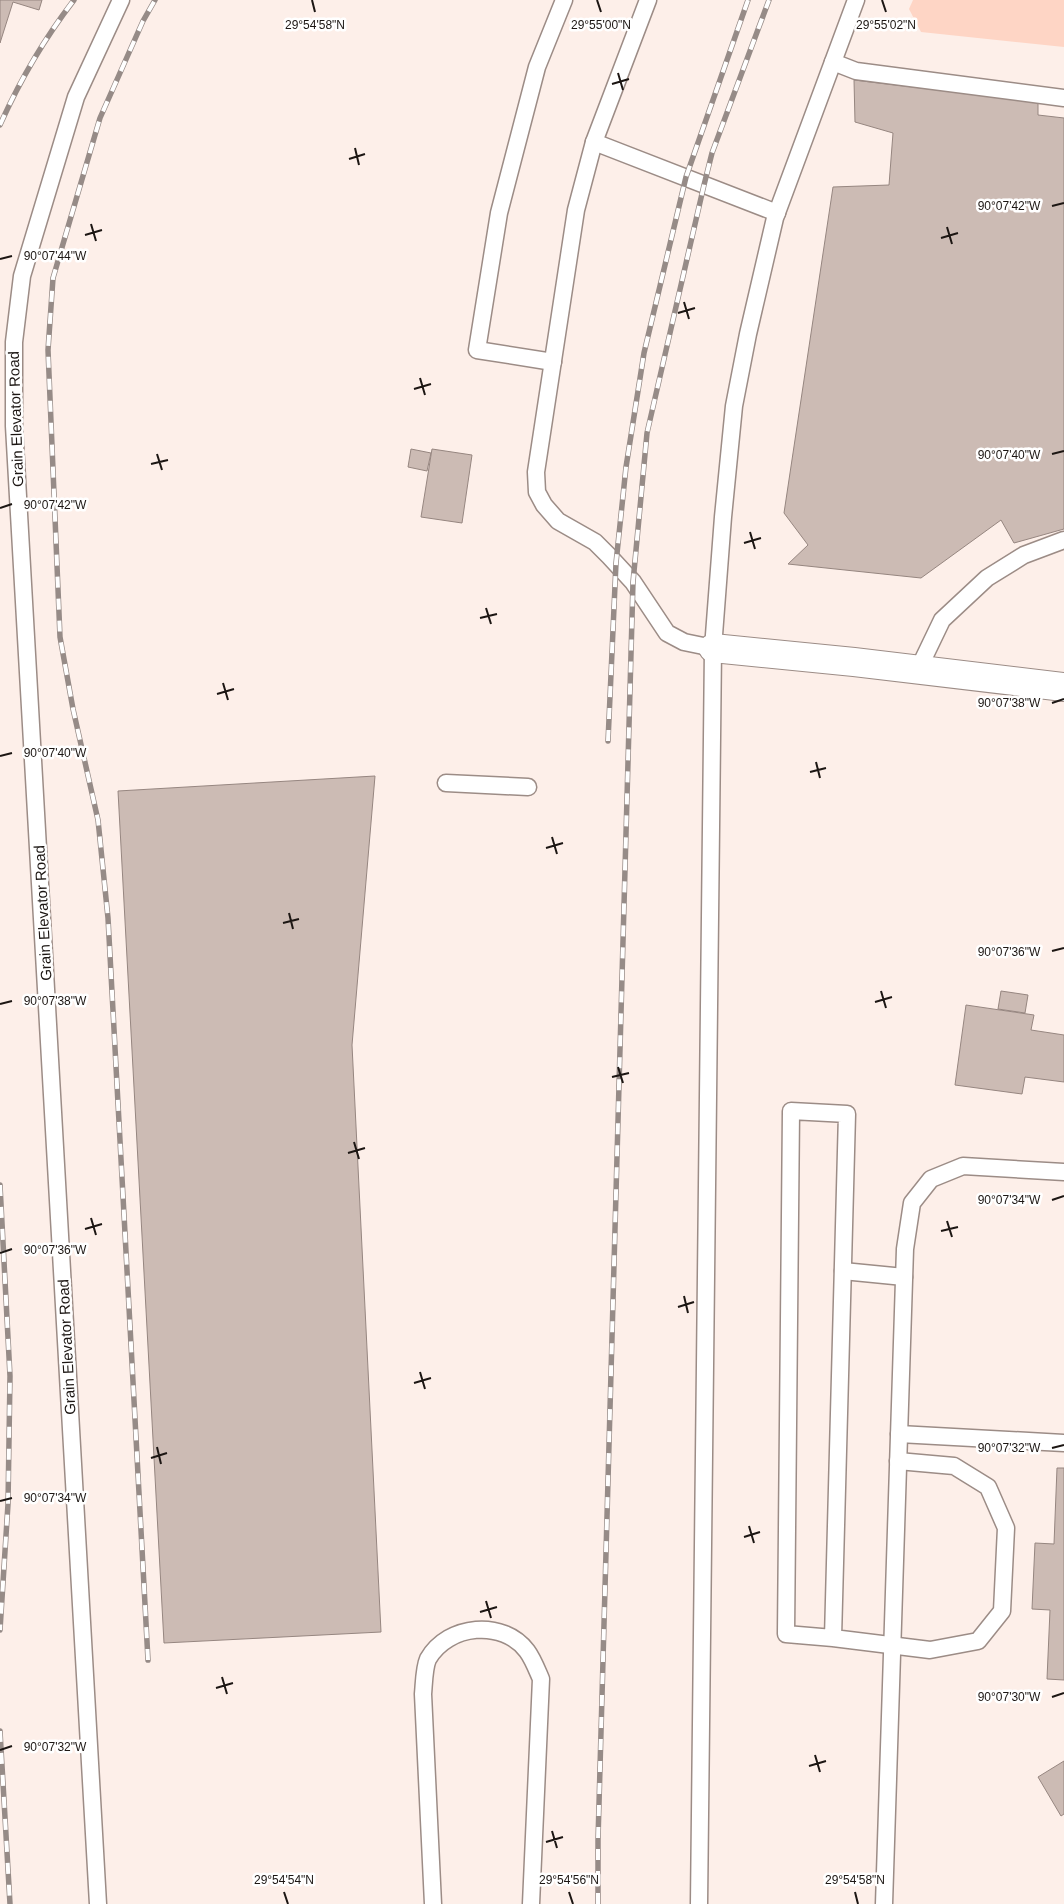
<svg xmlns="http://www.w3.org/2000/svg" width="1064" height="1904" font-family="Helvetica,sans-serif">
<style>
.green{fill:#fed5c5}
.building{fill:#ccbbb4;stroke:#968680}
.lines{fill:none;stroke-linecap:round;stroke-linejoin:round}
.lane-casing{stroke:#9c8c86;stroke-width:19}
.secondary-casing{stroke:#9c8c86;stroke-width:30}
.lane{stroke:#fff;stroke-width:16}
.secondary{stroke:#fff;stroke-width:28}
.rail-casing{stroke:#968b87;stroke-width:5.5}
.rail{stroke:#fff;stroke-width:4;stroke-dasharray:11;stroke-linecap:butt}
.ticks{fill:none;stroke:#1c1613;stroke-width:2}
.labels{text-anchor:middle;stroke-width:5;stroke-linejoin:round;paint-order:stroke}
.street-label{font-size:15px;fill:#1c1613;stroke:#fff}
.ticks-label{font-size:12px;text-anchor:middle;fill:#1c1613;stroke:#fff;stroke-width:5;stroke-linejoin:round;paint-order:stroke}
</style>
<rect width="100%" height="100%" fill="#fdefe9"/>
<path class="green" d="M913,0H1064V47L921,32L909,9Z"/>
<g class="building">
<path d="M0,0H42L39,10L13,2L0,43Z"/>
<path d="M854,80L1038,102V115L1064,118V529L1014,543L1001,520L921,578L788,564L808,545L784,513L833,187L889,185L893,133L855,122Z"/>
<path d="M411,449L431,453L427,471L408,467Z"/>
<path d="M432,449L472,455L462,523L421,517Z"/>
<path d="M375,776L352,1045L381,1632L164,1643L118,791Z"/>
<path d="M1001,991L1028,995L1025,1013L998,1009Z"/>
<path d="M966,1005L1034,1015L1031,1030L1064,1035V1082L1025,1077L1022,1094L955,1085Z"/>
<path d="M1057,1468H1064V1680L1047,1679L1050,1610L1032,1609L1035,1543L1054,1544Z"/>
<path d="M1064,1761V1814L1061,1816L1038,1777Z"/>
</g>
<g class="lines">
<g class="lane-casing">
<g id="lane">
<path d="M648,0L594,142L576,210L536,472L537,492L544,505L558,521L595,542L609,556L633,582L667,633L684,642L713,648"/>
<path d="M833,62L856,71L1064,98"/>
<path d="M594,142L777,213"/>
<path d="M553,362L477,350L499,213L537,67L564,0"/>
<path d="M918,670L942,620L987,578L1024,555L1064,540"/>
<path d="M446,783L528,787"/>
<path d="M843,1271L904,1277"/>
<path d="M899,1434L1064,1443"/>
<path d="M833,1638L786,1634L791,1111L847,1114L833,1638L930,1650L978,1641L1002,1611L1006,1528L988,1487L954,1466L898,1461"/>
<path d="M98,1904L14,426V342L22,276L76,97L121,0"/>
<path d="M433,1904L423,1694C424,1684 424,1668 428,1659C448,1624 503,1619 527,1651C533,1659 537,1670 541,1679L531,1904"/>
<path d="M699,1904L713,648L723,517L734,406L748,334L775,218L856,0"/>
<path d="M884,1904L905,1249L912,1203L931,1179L963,1166L1064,1172"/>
</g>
</g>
<g class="secondary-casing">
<path id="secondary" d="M713,648L854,662L1064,687"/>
</g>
<use href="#lane" class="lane"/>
<use href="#secondary" class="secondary"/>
<g class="rail-casing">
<g id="rail">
<path d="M0,125C20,80 44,39 74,0"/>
<path d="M608,741L616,563L626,467L644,353L686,177L748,0"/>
<path d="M0,1185L10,1376L8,1504L0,1630"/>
<path d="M148,1660L108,918L98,820L73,709L60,637L48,350L53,278L100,118L143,21L155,0"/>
<path d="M0,1731L10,1904"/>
<path d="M598,1904V1840L633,582L647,433L704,185L712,153L769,0"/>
</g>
</g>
<use href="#rail" class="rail"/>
</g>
<path class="ticks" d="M312,0L315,12M597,0L601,12M882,0L886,12M618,73L623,90M612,84L629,79M355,148L359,165M349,159L365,154M1052,206L1064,203M91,224L96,241M947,227L952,244M85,235L102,230M941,238L958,233M0,259L12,256M684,302L689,319M678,313L695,308M420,378L425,395M414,389L431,384M157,454L162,470M1052,454L1064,451M151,464L168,460M0,508L12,504M750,532L755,549M744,543L761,538M486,608L491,624M480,618L497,614M223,683L228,700M217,694L234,689M1052,703L1064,699M0,756L12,753M816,762L820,778M810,772L826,768M552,837L557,854M546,848L563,843M289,913L293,929M283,923L299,919M1052,951L1064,948M881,991L886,1008M875,1002L892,997M0,1004L12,1001M618,1067L623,1083M612,1077L629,1073M354,1142L359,1159M348,1153L365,1148M1052,1200L1064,1196M91,1218L96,1235M947,1221L952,1237M85,1229L102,1224M941,1231L958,1227M0,1253L12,1249M684,1296L688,1313M678,1307L694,1302M420,1372L425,1389M414,1383L431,1378M157,1447L161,1464M1052,1448L1064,1445M151,1458L167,1453M0,1501L12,1498M749,1526L754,1543M744,1537L760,1532M486,1601L491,1618M480,1612L497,1607M222,1677L227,1694M216,1688L233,1683M1052,1697L1064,1693M0,1750L12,1746M815,1755L820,1772M809,1766L826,1761M552,1831L557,1848M546,1842L563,1837M284,1892L288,1904M569,1892L573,1904M855,1892L858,1904"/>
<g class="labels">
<g class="street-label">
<text transform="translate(16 419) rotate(-92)" y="5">Grain Elevator Road</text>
<text transform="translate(43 913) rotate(-93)" y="5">Grain Elevator Road</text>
<text transform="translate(67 1347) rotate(-93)" y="5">Grain Elevator Road</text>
</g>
</g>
<g class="ticks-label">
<text x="315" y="29">29°54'58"N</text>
<text x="601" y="29">29°55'00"N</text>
<text x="886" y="29">29°55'02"N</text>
<text x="1009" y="210">90°07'42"W</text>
<text x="55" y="260">90°07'44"W</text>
<text x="1009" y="459">90°07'40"W</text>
<text x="55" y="509">90°07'42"W</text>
<text x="1009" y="707">90°07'38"W</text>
<text x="55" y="757">90°07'40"W</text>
<text x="1009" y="956">90°07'36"W</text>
<text x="55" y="1005">90°07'38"W</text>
<text x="1009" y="1204">90°07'34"W</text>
<text x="55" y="1254">90°07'36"W</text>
<text x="1009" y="1452">90°07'32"W</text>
<text x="55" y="1502">90°07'34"W</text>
<text x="1009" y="1701">90°07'30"W</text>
<text x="55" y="1751">90°07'32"W</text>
<text x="284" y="1884">29°54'54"N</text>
<text x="569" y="1884">29°54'56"N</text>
<text x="855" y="1884">29°54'58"N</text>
</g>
</svg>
